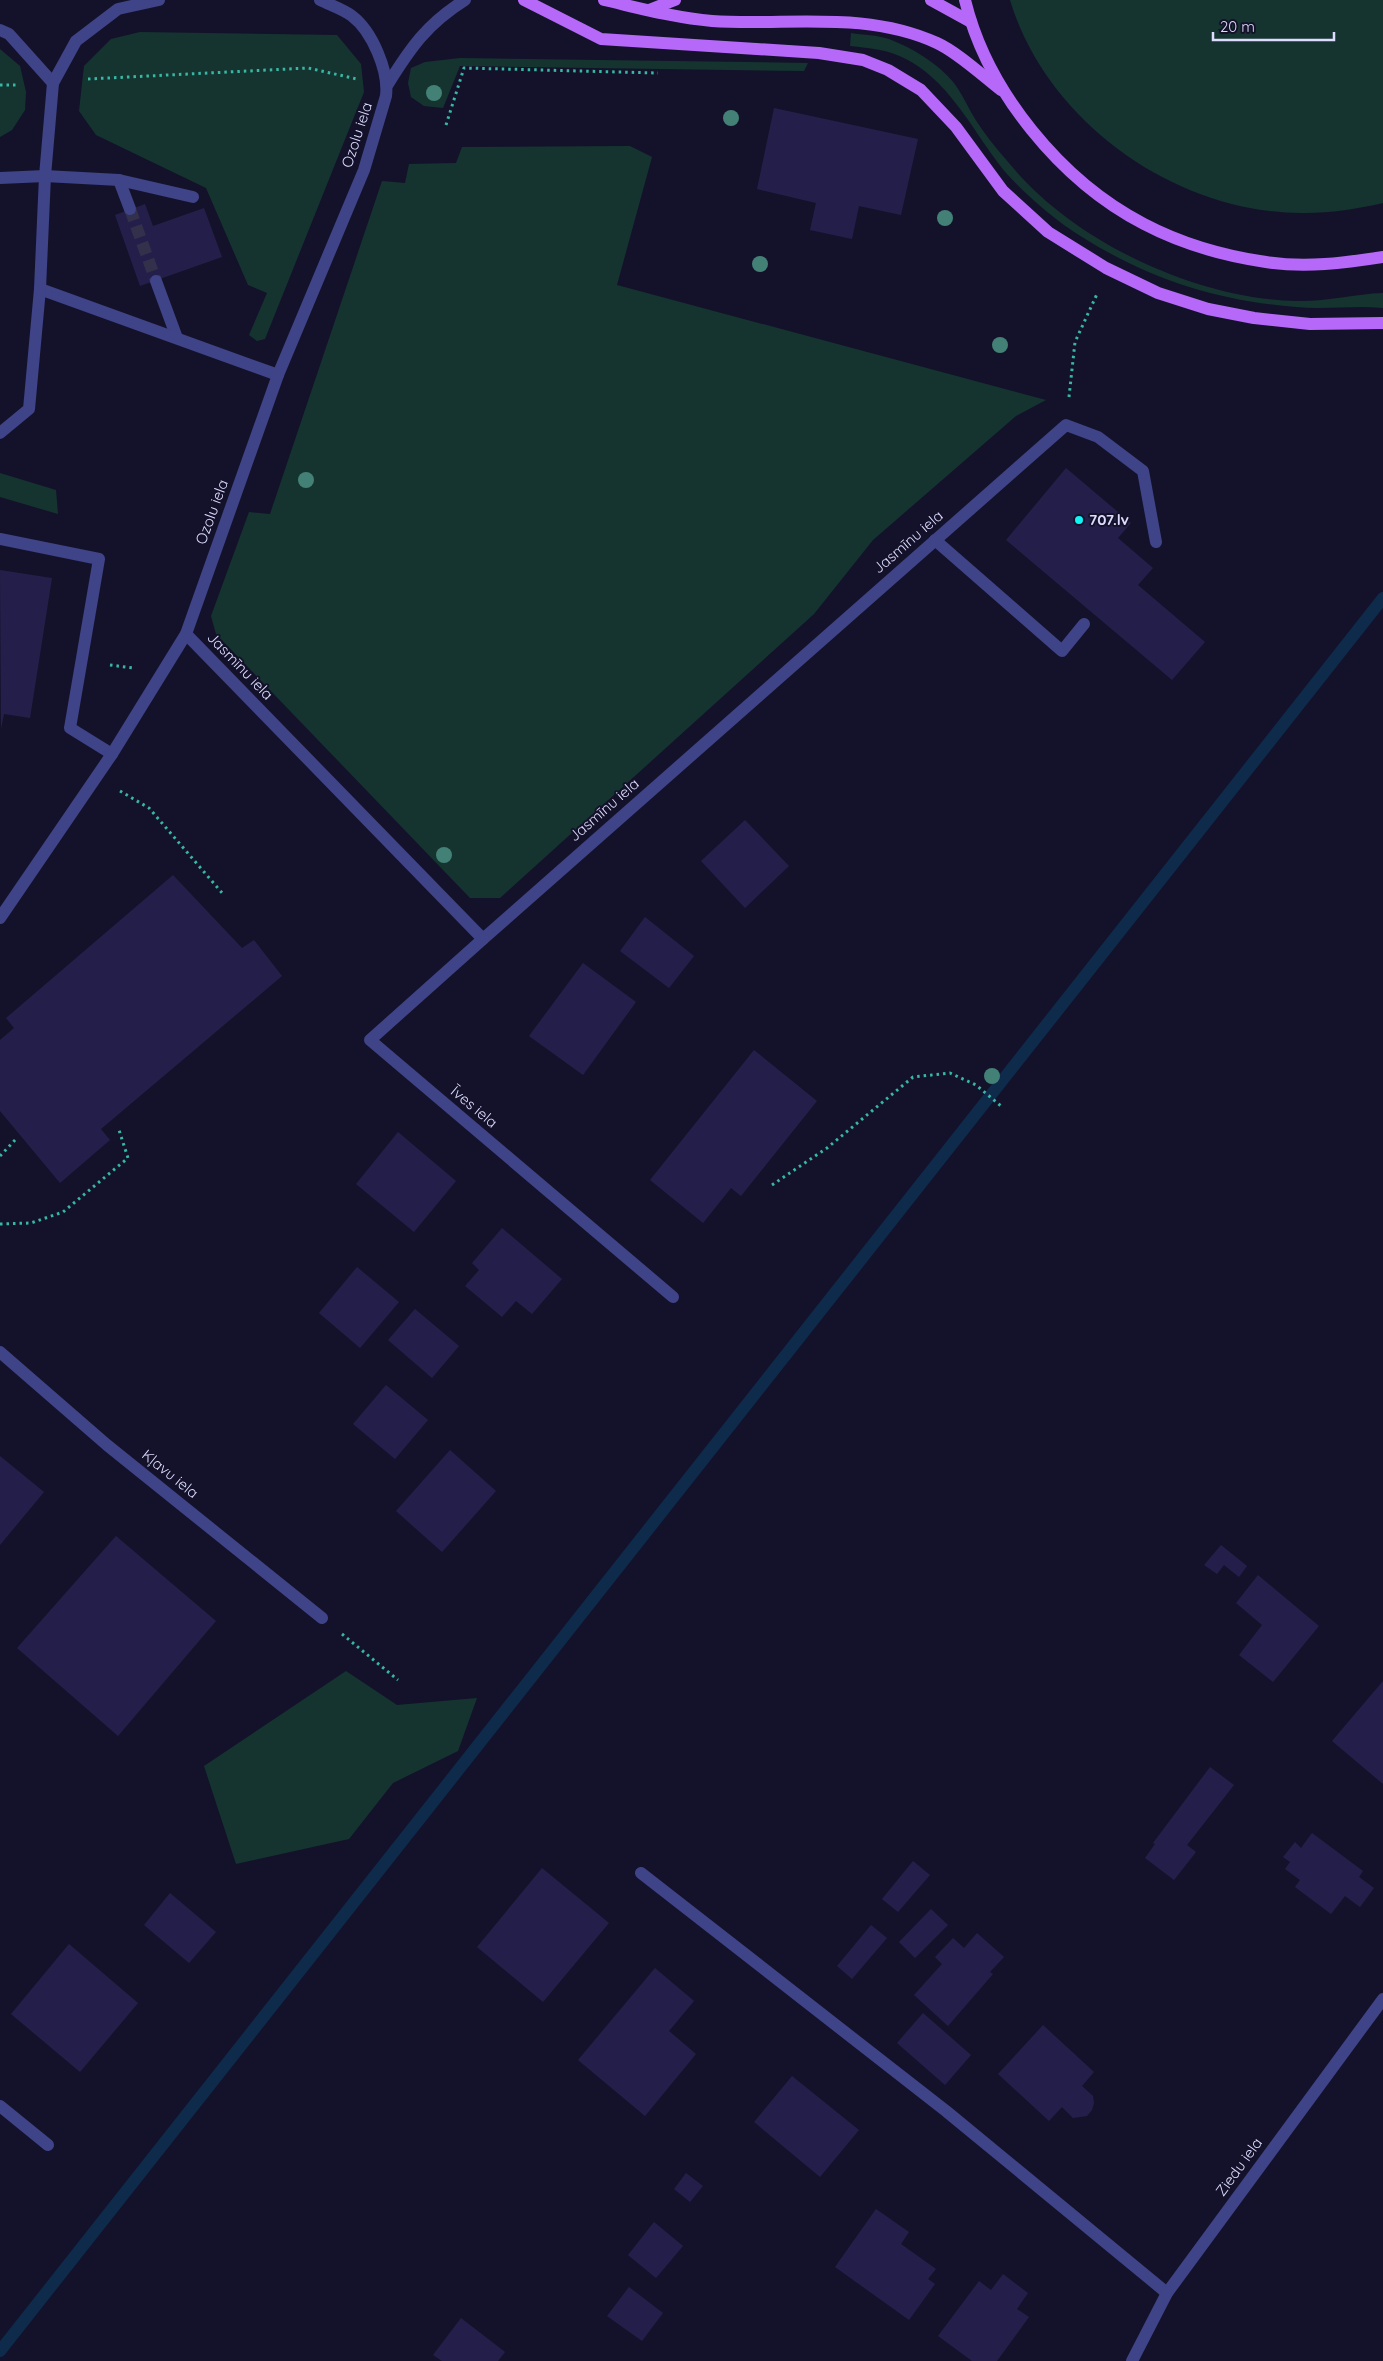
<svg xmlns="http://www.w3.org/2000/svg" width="1383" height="2361" font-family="Quicksand,sans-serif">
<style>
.green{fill:#153430}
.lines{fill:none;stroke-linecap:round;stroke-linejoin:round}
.stream{stroke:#0f2b4c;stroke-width:12}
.building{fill:#241f4a}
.minor-tunnel{stroke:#32304a;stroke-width:12;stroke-dasharray:12 6;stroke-linecap:butt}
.path{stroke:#36b8a4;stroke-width:3;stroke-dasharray:2.5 4;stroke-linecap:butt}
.minor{stroke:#3f4387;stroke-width:12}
.major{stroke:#b668f9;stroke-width:12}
.tree{fill:#438176}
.poi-dot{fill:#11f3f5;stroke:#14122a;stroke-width:2}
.labels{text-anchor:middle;stroke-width:4;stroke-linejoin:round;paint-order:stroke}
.street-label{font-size:15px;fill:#dddcfe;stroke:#14122a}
.poi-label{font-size:15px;font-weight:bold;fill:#dddcfe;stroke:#14122a;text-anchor:start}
</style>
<rect width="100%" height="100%" fill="#14122a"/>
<g class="green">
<path d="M1010,0H1383V203C1357,209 1331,213 1304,213C1177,214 1047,123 1010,0Z"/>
<path d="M140,32L337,35L361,64L364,92L265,339L257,341L249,335L267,293L248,285L206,188L96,135L79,111L84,66L111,39Z"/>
<path d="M851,33C863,35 877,35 889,39C912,48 938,63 954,83C963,95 969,110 977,122C988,139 1002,155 1015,170C1079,244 1198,299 1296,301C1325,302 1354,294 1383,293V308C1354,305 1325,310 1296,307C1218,301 1149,279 1082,237C1056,221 1028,197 1007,174C970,130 944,63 880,50C871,48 860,47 850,46Z"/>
<path d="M0,49L20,66L26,92L25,110L12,130L0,137Z"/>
<path d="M460,58L808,63L804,71L460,66L443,108L424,106L411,97L408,83L411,68L425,62Z"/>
<path d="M630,146L652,157L617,285L1046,400L1016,416L873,540L814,614L500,898H470L216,634L211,616L249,512L270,514L382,181L405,183L409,164L456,163L462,147Z"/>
<path d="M0,473L56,490L58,514L0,497Z"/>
<path d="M346,1671L397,1705L477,1698L458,1751L393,1783L349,1839L236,1864L204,1766Z"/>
</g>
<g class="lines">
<path class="stream" d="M0,2351L1383,598"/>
</g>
<g class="building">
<path d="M774,108L918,139L901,215L859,206L852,239L810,230L816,203L757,189Z"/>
<path d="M145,204L153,226L204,208L222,257L140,286L115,215Z"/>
<path d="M1066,468L1131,523L1118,538L1153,568L1138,585L1205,642L1172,680L1006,540Z"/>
<path d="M0,570L52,578L30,718L4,714L1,729Z"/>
<path d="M745,820L789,866L745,908L701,861Z"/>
<path d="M173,875L242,948L254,940L282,976L101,1129L110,1140L60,1183L0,1111V1040L14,1028L6,1018Z"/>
<path d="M645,917L694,956L669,988L620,951Z"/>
<path d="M583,963L636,1002L583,1075L529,1036Z"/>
<path d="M754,1050L817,1101L741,1196L731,1188L703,1223L650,1180Z"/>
<path d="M398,1132L456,1181L414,1232L356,1184Z"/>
<path d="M502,1228L562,1279L532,1314L516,1301L502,1317L465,1286L479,1270L472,1263Z"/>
<path d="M357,1267L399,1302L360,1348L319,1313Z"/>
<path d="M415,1309L459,1346L432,1378L388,1340Z"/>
<path d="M386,1385L428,1420L395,1459L353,1424Z"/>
<path d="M450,1450L496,1491L442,1552L396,1511Z"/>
<path d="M0,1456L44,1492L0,1545Z"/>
<path d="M116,1536L216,1621L118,1736L17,1648Z"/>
<path d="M1221,1545L1247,1566L1239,1577L1224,1565L1217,1574L1204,1565Z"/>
<path d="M1258,1575L1319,1626L1273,1682L1239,1655L1262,1625L1236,1603Z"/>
<path d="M1383,1681V1784L1332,1741Z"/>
<path d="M1210,1767L1234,1785L1187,1845L1196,1852L1174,1880L1145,1858L1155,1844L1153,1843Z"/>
<path d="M1312,1833L1363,1871L1359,1877L1374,1888L1360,1907L1345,1896L1331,1914L1295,1887L1300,1880L1285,1869L1290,1862L1283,1857L1295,1842L1301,1848Z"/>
<path d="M913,1861L930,1875L898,1912L882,1899Z"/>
<path d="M542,1868L609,1923L543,2002L477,1947Z"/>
<path d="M170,1893L216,1932L189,1963L144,1925Z"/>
<path d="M931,1909L948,1925L915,1958L899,1942Z"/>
<path d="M871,1925L887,1938L852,1979L837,1966Z"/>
<path d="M977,1933L1004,1957L990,1972L993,1974L948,2026L914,1995L942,1964L935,1957L953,1938L964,1948Z"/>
<path d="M69,1944L138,2003L80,2072L11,2014Z"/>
<path d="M655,1968L694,2001L669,2031L696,2054L645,2116L578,2060Z"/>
<path d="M923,2013L971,2055L945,2085L897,2043Z"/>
<path d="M1043,2025L1094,2072L1082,2086L1093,2096L1094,2103L1092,2110L1087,2116L1073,2118L1062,2107L1049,2121L998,2074Z"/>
<path d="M792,2076L859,2130L820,2177L754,2122Z"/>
<path d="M686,2173L703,2186L690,2202L674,2189Z"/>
<path d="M876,2209L909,2232L901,2244L936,2269L928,2279L935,2284L909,2320L835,2267Z"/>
<path d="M654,2222L683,2246L656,2278L628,2255Z"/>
<path d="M1003,2274L1028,2293L1017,2309L1029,2317L997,2361H972L938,2336L979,2281L991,2290Z"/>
<path d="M629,2287L663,2313L642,2341L607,2316Z"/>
<path d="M461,2318L505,2352L498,2361H442L433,2355Z"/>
</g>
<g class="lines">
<path class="minor-tunnel" d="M130,209L156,281"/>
<g class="path">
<path d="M88,79L308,68L357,79"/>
<path d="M0,85H17"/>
<path d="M446,125L464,68L658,73"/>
<path d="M1069,397L1075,342L1097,294"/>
<path d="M110,665L133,668"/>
<path d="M120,791L149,808L223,894"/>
<path d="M0,1156L16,1139"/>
<path d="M772,1185L827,1148L913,1077L950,1073L976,1085L1001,1106"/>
<path d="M0,1224L31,1223L63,1212L128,1158L119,1130"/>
<path d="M342,1634L398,1680"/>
</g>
<g class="minor">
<path d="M0,30L9,34L53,83"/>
<path d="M388,84C411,47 427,24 465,0"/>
<path d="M0,178L45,176L119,180L193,197"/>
<path d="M119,180L130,209"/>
<path d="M156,281L177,338"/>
<path d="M40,289L278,375"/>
<path d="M0,433L29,409L40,289L45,176L53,83L76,41L118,9L159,0"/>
<path d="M0,539L99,559L70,728L112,754"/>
<path d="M935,540L1062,651L1084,624"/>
<path d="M186,634L483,939L1066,425L1098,437L1143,471L1156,542"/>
<path d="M0,918L112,754L186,634L278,375L364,170L386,96C389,71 372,31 352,16C343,9 330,5 320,0"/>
<path d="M483,939L370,1040L673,1297"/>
<path d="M0,1352L107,1445L322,1618"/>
<path d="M641,1873L946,2111L1167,2293"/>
<path d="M0,2106L48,2145"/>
<path d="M1132,2361L1167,2293L1383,1999"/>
</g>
<g class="major">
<path d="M524,0L601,39L819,53L863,60L888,70L921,90L956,127L1003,191L1048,232L1106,268L1158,293L1208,309L1254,318L1310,324L1383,323"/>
<path d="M604,0C639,8 676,18 712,21C788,26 865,10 937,43C957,52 983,76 1001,90"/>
<path d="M931,0L971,22"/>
<path d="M965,0C987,91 1061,181 1144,224C1182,244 1225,256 1266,262C1305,268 1345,263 1383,257"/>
<path d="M649,10L675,0"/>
</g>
</g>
<g class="tree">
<circle cx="434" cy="93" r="8"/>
<circle cx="731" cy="118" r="8"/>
<circle cx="945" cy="218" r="8"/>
<circle cx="760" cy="264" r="8"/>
<circle cx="1000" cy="345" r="8"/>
<circle cx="306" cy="480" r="8"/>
<circle cx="444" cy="855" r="8"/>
<circle cx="992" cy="1076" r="8"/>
</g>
<circle class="poi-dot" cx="1079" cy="520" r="5"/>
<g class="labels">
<g class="street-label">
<text transform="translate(357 135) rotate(-72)" y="5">Ozolu iela</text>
<text transform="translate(212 512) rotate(-70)" y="5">Ozolu iela</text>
<text transform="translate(908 542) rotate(-41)" y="5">Jasmīnu iela</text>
<text transform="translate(240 666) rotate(46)" y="5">Jasmīnu iela</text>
<text transform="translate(604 810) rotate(-41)" y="5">Jasmīnu iela</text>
<text transform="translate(474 1107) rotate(40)" y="5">Īves iela</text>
<text transform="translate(170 1474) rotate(39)" y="5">Kļavu iela</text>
<text transform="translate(1239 2167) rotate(-54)" y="5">Ziedu iela</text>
</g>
<g class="poi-label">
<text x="1089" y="525">707.lv</text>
</g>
</g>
<path d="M1213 32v8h121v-8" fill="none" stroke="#dddcfe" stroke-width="2.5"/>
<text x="1220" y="32" font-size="15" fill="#dddcfe" stroke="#14122a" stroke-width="4" paint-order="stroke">20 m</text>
</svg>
